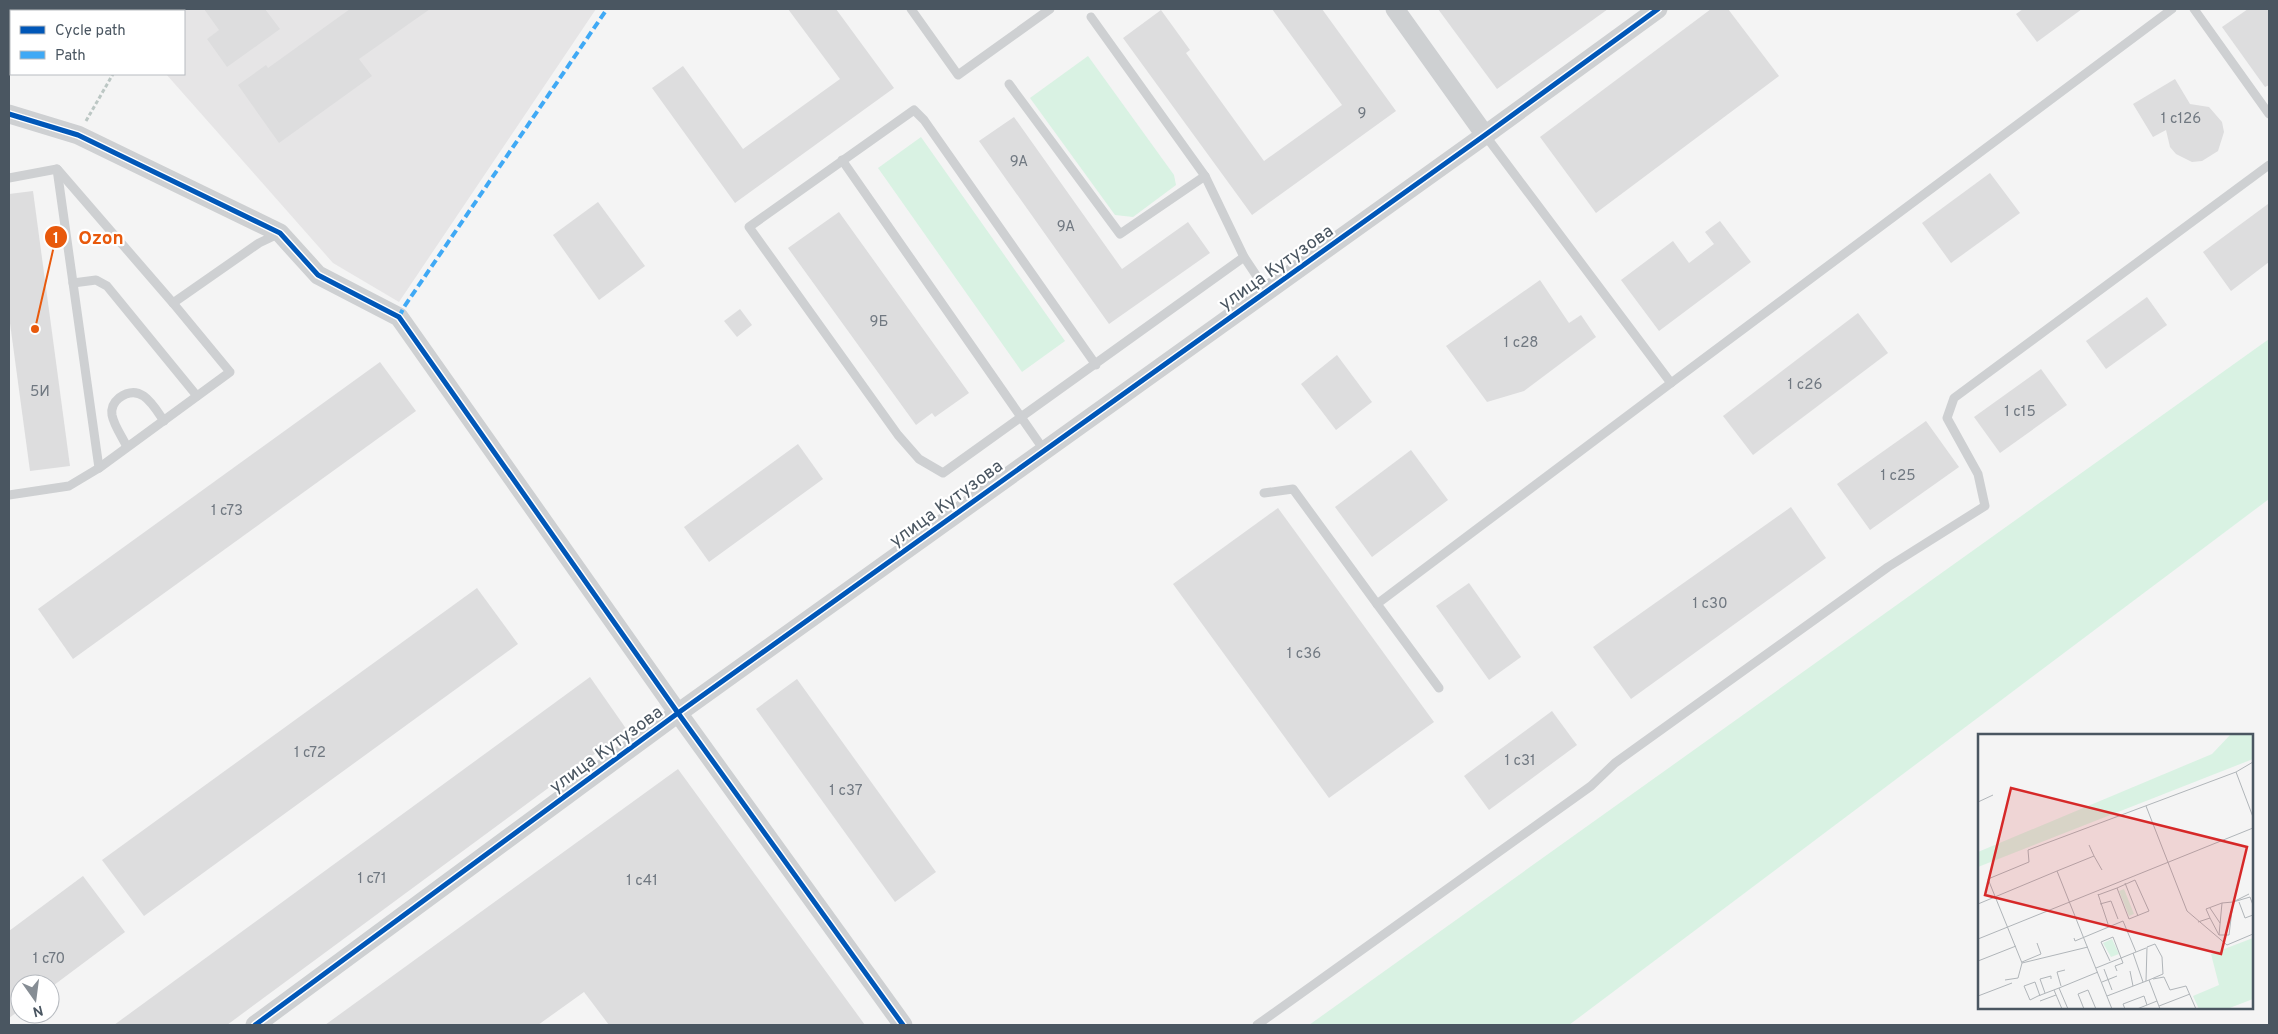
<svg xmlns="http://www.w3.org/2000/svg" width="2278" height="1034" font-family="Overpass,sans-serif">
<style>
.education{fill:#e6e5e6}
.green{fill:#d9f2e3}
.building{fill:#ddddde}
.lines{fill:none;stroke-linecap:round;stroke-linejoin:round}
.path{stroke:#bcc7c4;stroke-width:3;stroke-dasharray:4 2.5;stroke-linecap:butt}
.lane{stroke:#ced0d2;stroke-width:9}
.street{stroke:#ced0d2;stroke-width:19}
.quiet{stroke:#3fa9f5;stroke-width:4;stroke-dasharray:8 4;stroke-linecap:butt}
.cycleway-casing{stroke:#fff;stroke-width:8}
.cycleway{stroke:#0057b8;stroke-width:5}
.labels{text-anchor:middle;stroke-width:4.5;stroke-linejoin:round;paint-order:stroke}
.number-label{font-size:15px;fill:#707881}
.street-label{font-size:18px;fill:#4a5661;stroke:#fff}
.inset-road{fill:none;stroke:#b0b5b9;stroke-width:1}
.view{fill:#d62828;fill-opacity:0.15;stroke:#d62828;stroke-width:2.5}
.inset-edge{fill:none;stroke:#4a5661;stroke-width:2.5}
.leader{fill:none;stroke:#e8590c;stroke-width:2}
.callout-dot{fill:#e8590c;stroke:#fff;stroke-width:2}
.mark-label{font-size:15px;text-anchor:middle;font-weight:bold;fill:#fff}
.callout-label{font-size:19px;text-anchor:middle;font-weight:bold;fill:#e8590c;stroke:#fff;stroke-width:4.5;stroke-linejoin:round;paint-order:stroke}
</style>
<rect width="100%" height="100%" fill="#f4f4f4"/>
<path class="education" d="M112,9H596L399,302L333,263L166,74H184V11H113Z"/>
<g class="green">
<path d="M1088,56L1174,175L1176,185L1133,217L1115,215L1030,98Z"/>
<path d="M921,137L1065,341L1022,372L878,168Z"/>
<path d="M2269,339V499L1569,1025H1309Z"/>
</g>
<g class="building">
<path d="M204,9H265L280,29L227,67L207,39L219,30Z"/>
<path d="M350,9H430L359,59L372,76L279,143L238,85L266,65L268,68Z"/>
<path d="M788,9H836L894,88L735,203L652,88L683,66L743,149L840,79Z"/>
<path d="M1272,9H1322L1396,111L1252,215L1123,38L1161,10L1190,50L1186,53L1264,161L1342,105Z"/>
<path d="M1438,9H1608L1497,89Z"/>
<path d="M1711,9H1728L1779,76L1596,213L1540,137Z"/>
<path d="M2023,9H2082L2037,42L2016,14Z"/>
<path d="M2248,9H2269V85L2265,87L2222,27Z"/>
<path d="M2175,79L2190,104L2209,107L2222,122L2224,132L2218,151L2202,161L2192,162L2176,154L2170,147L2166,130L2153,137L2133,104Z"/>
<path d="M1014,117L1122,269L1188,222L1210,253L1109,324L979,141Z"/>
<path d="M1990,173L2020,213L1951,263L1922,223Z"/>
<path d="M33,191L70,466L30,471L9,316V194Z"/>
<path d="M598,202L645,266L599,300L553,235Z"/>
<path d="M2268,204L2269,262L2231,291L2203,252Z"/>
<path d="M839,212L969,393L935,417L932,413L916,425L788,248Z"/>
<path d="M1720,221L1751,262L1659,331L1621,280L1673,241L1689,263L1714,244L1705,232Z"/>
<path d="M1540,280L1569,323L1581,315L1596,337L1524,391L1487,402L1446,346Z"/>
<path d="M2147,297L2167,325L2106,369L2086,341Z"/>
<path d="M740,309L752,325L737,337L724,321Z"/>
<path d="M1858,313L1888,353L1753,455L1723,416Z"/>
<path d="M1337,355L1372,402L1336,430L1301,384Z"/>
<path d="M380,362L416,411L73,659L38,609Z"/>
<path d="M2041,369L2067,405L2000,453L1974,417Z"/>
<path d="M1926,421L1959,467L1870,530L1837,484Z"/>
<path d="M798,444L823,479L709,562L684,527Z"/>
<path d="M1411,450L1448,500L1372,557L1335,507Z"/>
<path d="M1791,507L1826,558L1631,699L1593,647Z"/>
<path d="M1278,508L1434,722L1329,798L1173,584Z"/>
<path d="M1469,583L1521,657L1489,680L1436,606Z"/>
<path d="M477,588L518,644L144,916L102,860Z"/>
<path d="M590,677L627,730L227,1025H114Z"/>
<path d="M797,679L936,872L895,902L756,709Z"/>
<path d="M1552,711L1577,745L1489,810L1464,776Z"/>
<path d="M678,769L865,1025H609L584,992L538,1025H325Z"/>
<path d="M83,876L125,932L50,988V984H20V1010L9,1018V931Z"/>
</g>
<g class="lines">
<path class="path" d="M86,121L113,74"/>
<g class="lane">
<path d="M911,9L958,75L1050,9"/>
<path d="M2194,9L2269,114"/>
<path d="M1091,17L1205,176L1244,257L1266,290"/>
<path d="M1009,84L1120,234L1205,176"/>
<path d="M842,160L1044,450"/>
<path d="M58,170L173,303L259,243L278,234"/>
<path d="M9,178L57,169"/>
<path d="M73,283L96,280L107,286L197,396"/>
<path d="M1096,365L924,120L914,110L749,227L898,435L919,459L943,473L1244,257"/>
<path d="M1671,383L2172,9"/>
<path d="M127,447C123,438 114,426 112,415C111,408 114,402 119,398C141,382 153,405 164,421"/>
<path d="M99,468L230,372L173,303"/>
<path d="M1264,493L1293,489L1377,604"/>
<path d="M9,495L69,486L99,468L57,169"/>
<path d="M1439,688L1377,604L1671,383L1485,135"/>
<path d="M1257,1025L1591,786L1615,763L1888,567L1985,506L1978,474L1947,418L1954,398L2269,165"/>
</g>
<g class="street">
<path d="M1395,9L1485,135"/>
<path d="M9,114L78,135L280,233L318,275L399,317L678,713L903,1025"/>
<path d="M255,1025L678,713L1485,135L1658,9"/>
</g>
<g class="quiet">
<path d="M98,11V9"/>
<path d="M399,317L404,307L607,9"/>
</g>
<g class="cycleway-casing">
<g id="cycleway">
<path d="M9,114L78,135L280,233L318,275L399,317L678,713L903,1025"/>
<path d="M255,1025L678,713L1485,135L1658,9"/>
</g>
</g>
<use href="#cycleway" class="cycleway"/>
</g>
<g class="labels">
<g class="number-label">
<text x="1362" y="118">9</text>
<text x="2181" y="123">1 с126</text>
<text x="1019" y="166">9А</text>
<text x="1066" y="231">9А</text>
<text x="879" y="326">9Б</text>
<text x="1521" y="347">1 с28</text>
<text x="1805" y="389">1 с26</text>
<text x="40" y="396">5И</text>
<text x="2020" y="416">1 с15</text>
<text x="1898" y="480">1 с25</text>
<text x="227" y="515">1 с73</text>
<text x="1710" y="608">1 с30</text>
<text x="1304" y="658">1 с36</text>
<text x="310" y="757">1 с72</text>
<text x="1520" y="765">1 с31</text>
<text x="846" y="795">1 с37</text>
<text x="372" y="883">1 с71</text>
<text x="642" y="885">1 с41</text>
<text x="49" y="963">1 с70</text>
</g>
<g class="street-label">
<text transform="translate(1276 267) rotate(-35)" y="6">улица Кутузова</text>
<text transform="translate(946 503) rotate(-36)" y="6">улица Кутузова</text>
<text transform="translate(606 749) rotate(-36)" y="6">улица Кутузова</text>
</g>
</g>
<g transform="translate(1978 734)">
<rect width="275" height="275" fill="#f4f4f4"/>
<path d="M253,0H275V25L0,133V118L234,20ZM146,155L156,180L151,182L141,157ZM275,204V265L249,275H221L215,262L241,251L233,220ZM134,205L141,220L133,223L125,209Z" fill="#d9f2e3"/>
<path class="inset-road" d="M258,38L275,83M0,68L15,61M168,72L209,177L249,211L275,200M111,111L116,122L79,137L134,275M116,122L124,136M147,149L160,182M120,160L130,190M120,161L139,154L157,146L171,177L151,185L139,154M255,168L272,163L275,171M255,168L271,160M261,168L267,184L275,181M0,170L79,137M122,170L133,167L140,185M232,174L242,189M232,184L228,175L244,169M220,188L232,184L241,201L244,169L255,168L251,201H241M96,204L97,207L145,187L158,218M0,205L275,94M155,219L165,248M0,227L38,212M132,227L123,208L135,203L145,229L137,232L139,237M44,228L63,220L59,209M44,229L110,213M118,234L168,214M126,235L134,256M152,237L155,252M175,245L186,243L192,256L208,252L218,275M27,246L40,244L44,229L10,145L51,128L50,116L258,38L275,28M168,247L169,213L177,210L184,223L185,240L171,246M124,248L139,242M83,252L79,238L87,236M76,256L84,275M67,259L62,245L73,242V245M0,262L34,249M62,262L57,248L46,252L52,266L60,262L81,254M129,262L171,246L179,267M62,267L78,261M181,272L212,260M90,275L81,254L120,238M106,275L100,260L110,256L118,275M147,275L145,270L166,262L169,271M159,275L179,267L182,275"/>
<path class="view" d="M33,54L269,113L243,220L7,161Z"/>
<rect width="275" height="275" class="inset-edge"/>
</g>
<path class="leader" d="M35 329L56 237"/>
<g class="callout-dot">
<circle cx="35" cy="329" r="5"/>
<circle cx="56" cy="237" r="12"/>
</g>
<g class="mark-label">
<text x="56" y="243">1</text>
</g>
<g class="callout-label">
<text x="101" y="244">Ozon</text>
</g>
<rect width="2278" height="1034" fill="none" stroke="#4a5661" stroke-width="20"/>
<rect x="10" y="10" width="175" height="65" fill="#ffffff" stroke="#b7bbc0"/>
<rect x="20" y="26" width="25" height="8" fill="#0057b8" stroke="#b7bbc0"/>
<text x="55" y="35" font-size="15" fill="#4a5661">Cycle path</text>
<rect x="20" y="51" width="25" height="8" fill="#3fa9f5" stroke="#b7bbc0"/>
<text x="55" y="60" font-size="15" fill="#4a5661">Path</text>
<g transform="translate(35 999) rotate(166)"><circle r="24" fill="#ffffff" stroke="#b7bbc0"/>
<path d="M0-4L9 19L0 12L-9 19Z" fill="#868d94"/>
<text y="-8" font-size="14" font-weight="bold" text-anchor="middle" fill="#4a5661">N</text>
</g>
</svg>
